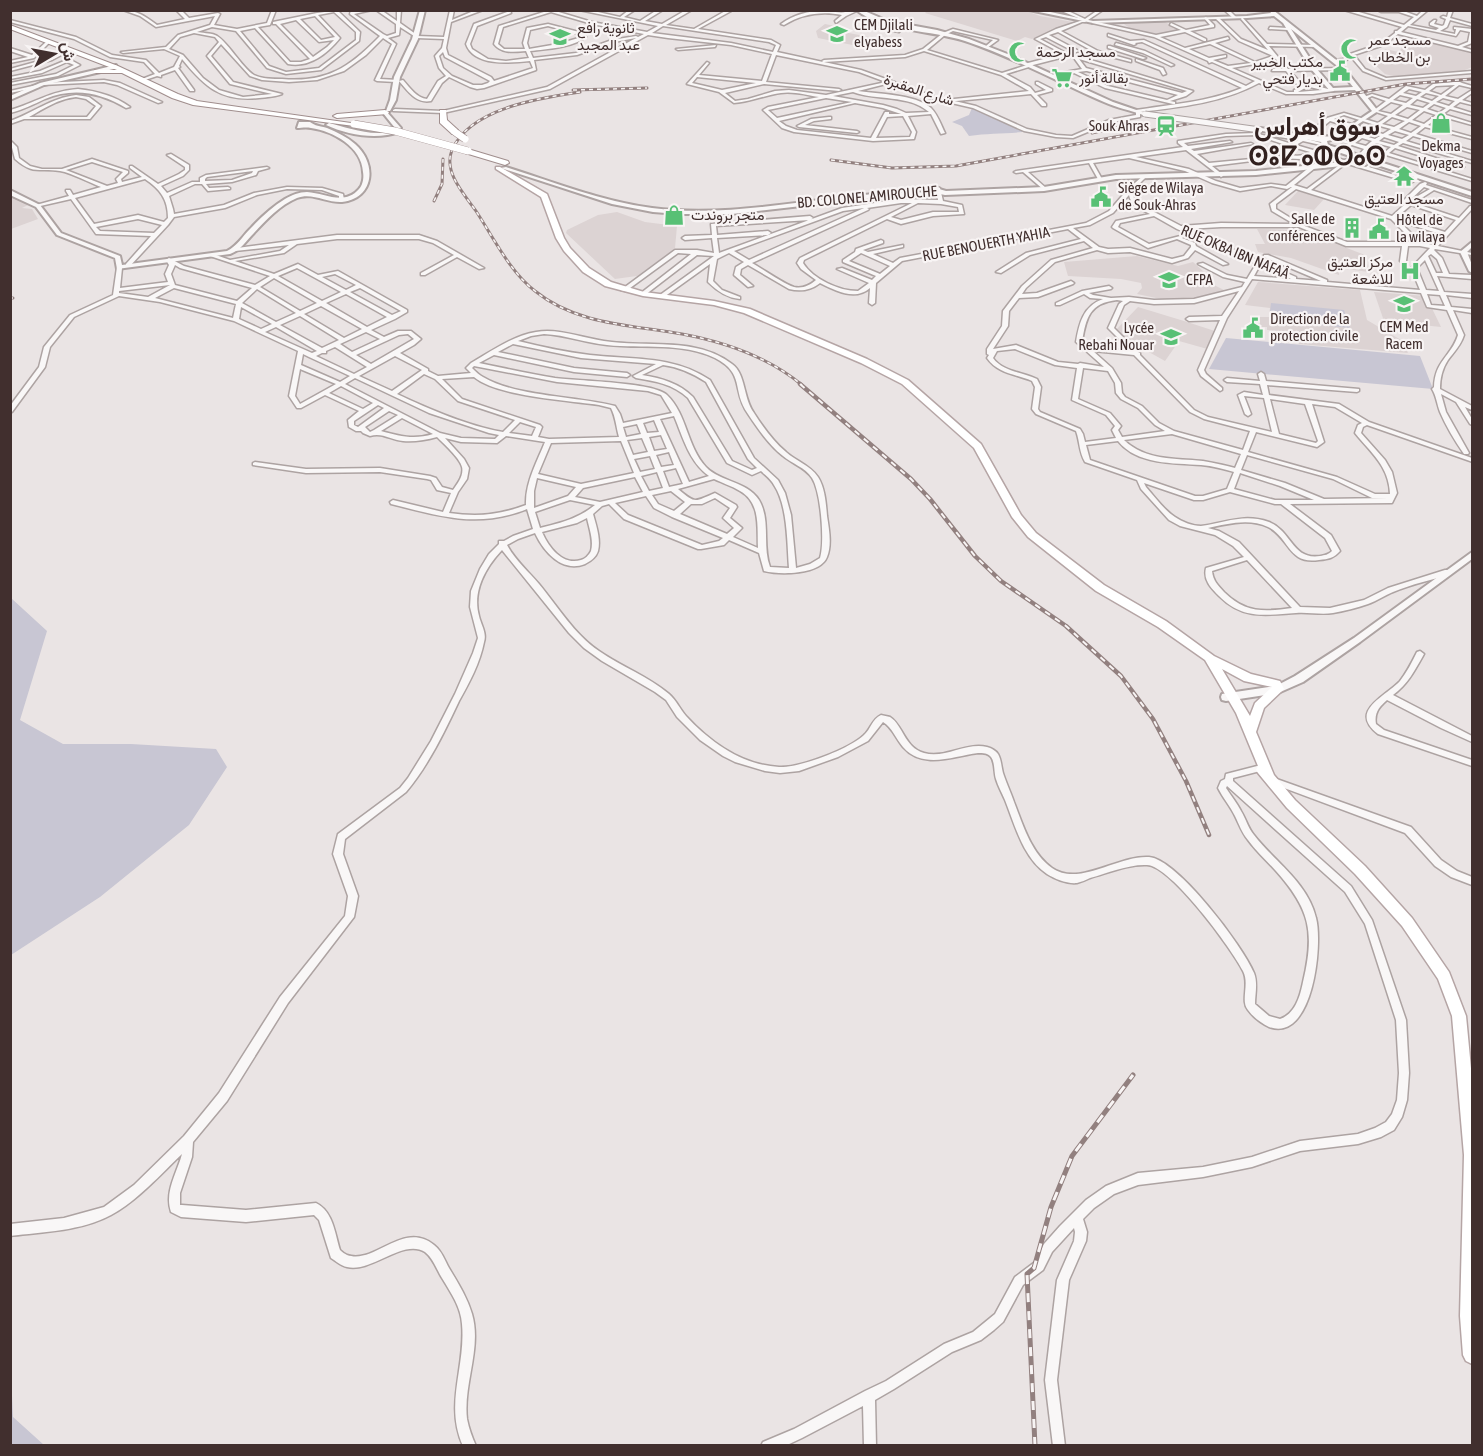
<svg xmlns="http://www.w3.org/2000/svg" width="1483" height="1456" font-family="'Asap Condensed',Vazirmatn,'Noto Sans Tifinagh',sans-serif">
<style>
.built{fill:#dcd3d3}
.green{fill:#c8c6d3}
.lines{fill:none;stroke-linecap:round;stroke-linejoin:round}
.minor-casing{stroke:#ada3a2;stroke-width:3}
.tertiary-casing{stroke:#ada3a2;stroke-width:4}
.primary-casing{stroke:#b5a5a5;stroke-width:3}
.trunk-casing{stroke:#a08e8d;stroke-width:2}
.minor{fill:#f9f7f7;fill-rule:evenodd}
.tertiary{fill:#f9f7f7;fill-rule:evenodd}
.primary{fill:#fff;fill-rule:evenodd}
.trunk{fill:#fff;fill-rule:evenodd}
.rail-far2-casing{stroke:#92807f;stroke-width:3}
.rail-far1-casing{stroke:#92807f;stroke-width:4.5}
.rail-casing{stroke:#92807f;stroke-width:5}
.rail-far2{stroke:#f8f4f4;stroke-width:1.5;stroke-dasharray:4;stroke-linecap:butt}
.rail-far1{stroke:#f8f4f4;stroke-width:2;stroke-dasharray:6;stroke-linecap:butt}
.rail{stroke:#f8f4f4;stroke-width:3;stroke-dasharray:9;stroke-linecap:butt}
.tertiary-bridge-casing{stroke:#ada3a2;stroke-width:7;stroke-linecap:butt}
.trunk-bridge-casing{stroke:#a08e8d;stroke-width:8;stroke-linecap:butt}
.tertiary-bridge{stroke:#f9f7f7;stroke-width:5}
.trunk-bridge{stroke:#fff;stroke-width:7}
.labels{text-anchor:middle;stroke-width:4.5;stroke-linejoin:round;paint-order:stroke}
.far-poi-label{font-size:15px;fill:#412f2e;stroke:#f8f4f4;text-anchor:start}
.far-street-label{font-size:15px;fill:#412f2e;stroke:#f8f4f4}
.far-town-label{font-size:26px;font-weight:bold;fill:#32211f;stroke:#f8f4f4}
</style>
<rect width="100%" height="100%" fill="#eae4e4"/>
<g class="built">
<path d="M928,10L1026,11L1040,16L1073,22L1032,39L1025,37L1017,41L925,13Z"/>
<path d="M1163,21L1182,31L1158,36L1132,30L1124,24Z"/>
<path d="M825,24L840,27L839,31L884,40L872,49L818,38L816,31Z"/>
<path d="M1419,38L1472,53V67L1463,71L1397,77L1385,74L1371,61L1386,49L1398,52L1406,44L1411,45Z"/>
<path d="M1298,191L1324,199L1314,210L1285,205Z"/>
<path d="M11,195L28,205L22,208L32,209L38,219L11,229Z"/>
<path d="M617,212L645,222L677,226L675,248L644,275L615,279L566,233L567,230L598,215Z"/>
<path d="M1257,229L1300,230L1365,255L1369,272L1339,268V275L1291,258L1258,252L1255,244H1265Z"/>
<path d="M1137,256L1178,266L1193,262L1204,272L1201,274L1213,280L1210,283L1224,290L1217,294L1220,296L1175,302L1137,294L1142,288L1141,283L1121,279L1068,276L1064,262Z"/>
<path d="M1258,282L1360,290L1367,320L1401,340L1408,353L1299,344L1296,332L1267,330V327H1260V317H1269L1270,308L1245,305Z"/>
<path d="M1374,292L1426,296L1441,327L1384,321Z"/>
<path d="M1138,307L1184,321L1221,333L1211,350L1179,341L1165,361L1131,342L1116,330Z"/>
</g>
<g class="green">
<path d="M972,108L1023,130L1022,132C1004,134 987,133 969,136L962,126L952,122L969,115Z"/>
<path d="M1271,303L1344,310L1350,328L1269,320Z"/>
<path d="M1226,338L1420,356L1433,389L1209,369Z"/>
<path d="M11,598L47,631L20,720L63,744H131L216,749L227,767L189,825L100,897L11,955Z"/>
<path d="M11,1375L13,1417L44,1445H11Z"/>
</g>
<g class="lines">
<g class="minor-casing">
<g id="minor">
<path d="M123,10C137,10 146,17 157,25L185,19L176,10H181L189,18L218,13L220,14L214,25L237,29L267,23L272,10H276L270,25L258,27L290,62H301L310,59L276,24H273V22L317,13L340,10L338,11L360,32L359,41L321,70L286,74L267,68L236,31L212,27L197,32C202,33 210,33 215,35C226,39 242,68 254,75C262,79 273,79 282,79C327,83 350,67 380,36L350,14L351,10H372L354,14L383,34L387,36L396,33V24L376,10H381L397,21V10H401L400,23L417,35L414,36L400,27L399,35L388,38L396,44L380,79L398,80L396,82L377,81L375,80L392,44L383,38L366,55L344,71L317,80L289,82L262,80L250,76L221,44L211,56L233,82L282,94C275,97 267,97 259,98C221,102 205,87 182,59L179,66L180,67L178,68L194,90V91H190L175,70L161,75V77L157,76L142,81V79L155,74L144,62L110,57L74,39L10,22V20L76,37L112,55L146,60L159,73L174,67L180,56L164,49L123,53L121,52L166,47L178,35L210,25L215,16L156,27L140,16ZM334,12L356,32V40L319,68L286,72L269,66L240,31L255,28L288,64C309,68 327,54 340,38L318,15ZM315,16L335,37L321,40L300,19ZM296,20L319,42L334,40L327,47L313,57L280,24ZM194,33L215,37L219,42L207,56L230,84L272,94L243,97L219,90L203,78L183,55L169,49L180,37Z"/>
<path d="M450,10H454L452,20L476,10H483L451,22L446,48L448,55L491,77L494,81L533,68L530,61C511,63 474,67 466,44L474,24L510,11L511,13L477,26L470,44L472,49L488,59L506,61L529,58L526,51C514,52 502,54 494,44L499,26L547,11L544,10H552L592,22L647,32L658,26L579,10H589L620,17L629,10H635L624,17L640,21L657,10H663L645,21L662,24L686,10H692L666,25L694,29L727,10H733L698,29L771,40L780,45L777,52L823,62L822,61L824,60L905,55L923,49L943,33L953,29L998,40L987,48L986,46L993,40L953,31L945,35L927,50L1002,73L1027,65L1028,63L1063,54L1035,39L1056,29L1083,20L1059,10H1066L1085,19L1098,10H1103L1085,22H1082L1061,31L1098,51L1131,60V62L1096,53L1058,32L1049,35L1079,51L1071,54L1193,91L1186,96L1170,101L1175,102V104H1173L1105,88L1074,73L1053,76L1054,74L1082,69L1074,58L1068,56L1033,65L1032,66L1006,74L1030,87L1035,93L1046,90L1036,84V82H1038L1052,89V91L1037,95L1046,104V106H1042L1031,94L956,101H954V99L1029,91L1001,75L924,51L905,57L824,62L861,70L933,96L976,106L1027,129L1056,135L1072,136L1109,120L1136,115V110C1173,104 1208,102 1242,88L1142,42L1135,43L1136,44L1134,45L1108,36V34L1130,41L1144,40L1246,86L1255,81L1212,62L1209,63L1208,61L1154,37L1092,23L1093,21L1156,35L1181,30L1170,25L1171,23L1186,30L1210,25L1204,18L1206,17L1214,25V27L1190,31L1206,39V41H1204L1185,32L1160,37L1185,48L1228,37L1229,39L1215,43L1255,62L1273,56L1239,41L1215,18L1218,17L1241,39L1268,50L1241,19L1242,17L1267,44L1317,45L1316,47L1269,46L1288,69L1342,68L1344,69L1342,70L1290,71L1299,81L1328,89H1334V91L1313,94H1286L1259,83C1222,103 1181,107 1140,112V117L1112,122L1073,138L1056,137L1024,131L973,108L930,98L890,83L858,91C878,94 915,94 931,108C938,115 941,125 945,133L941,134L931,114L908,116L916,132L914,139L873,141L794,132L782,128L763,110L768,107L819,97C807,95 793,91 781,93C765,95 750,102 734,103L719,92L687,84L707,62L709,63L699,75L762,81L772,54L731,45L668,38L648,35L550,89L443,113L393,111V110L395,109L443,111L547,87L636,38L614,42L577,55L534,60L536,70L484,88L477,89L470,87L449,77L442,83L431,101C416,104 408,91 399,81L403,80C410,88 417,98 427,99L438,81L446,76L439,68L435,56L442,48L444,39L417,38L415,37L417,36L444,37ZM551,12L592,24L644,34L638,37L636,36L612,40L576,53L533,58L530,51C548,49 571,48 586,37L583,33L548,24L527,28L523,43L525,49H504L498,44L503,27ZM548,26L581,35L582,37L558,44L529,49L527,43L530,30ZM663,26L769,42L776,45L773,52L731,43L652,33ZM1046,37L1073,51L1066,53L1040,39ZM1210,44L1251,63L1228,66L1213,60L1226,57V55L1209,58L1189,49ZM443,52L445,57L490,81L488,83L482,85H473L452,76L443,68L439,56ZM776,55L859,72L886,82L826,95L789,90L775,91L748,99L735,101L725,93L764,84L839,91L841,90L839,89L766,82ZM1275,58L1284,69H1273L1272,71H1286L1300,88L1294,90V92H1287L1232,68L1255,64ZM1079,59L1187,91L1182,93L1086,68ZM1086,71H1087L1178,95L1167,100L1108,86L1078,72ZM697,77L756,83L722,90L692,83ZM1302,85L1322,90L1298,92L1305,88ZM853,92C877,101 908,94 929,112L906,113L897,109L883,105L833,96ZM826,98L852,102L777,118L768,110ZM855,103L883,108L901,114H889V112H885L871,138L797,130L786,126L779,121ZM903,116L912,132L910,137L876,138L887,117Z"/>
<path d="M852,10H859L846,16L836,23L835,21L842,15C821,11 802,14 784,25L781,24C795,14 812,10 828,11C838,12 843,14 852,10Z"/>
<path d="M1224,10H1229L1236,17L1233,18Z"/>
<path d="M1344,10H1352L1404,25L1414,17L1399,12H1381L1379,11L1401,10L1417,16L1423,10H1428L1410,25L1436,30L1439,28L1430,25V23L1434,20H1436L1434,24L1442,26L1444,25L1446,19L1441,17L1443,16L1447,17L1449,10H1453L1450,18L1472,24V26L1450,20L1447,27L1440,31L1455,34L1456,29H1454V27L1472,29V43L1462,47L1472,50V52L1398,34L1384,45L1354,55L1365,69L1386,78L1472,71V73L1386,80L1363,71L1351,57L1345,61L1333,62V60L1343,59L1350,54L1382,43L1395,33V31H1397L1402,27ZM1408,26L1456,36L1460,30L1470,32L1468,42L1458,46L1401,32Z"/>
<path d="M869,24L898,30L904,24L907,25L899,32L868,26Z"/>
<path d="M1270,27L1288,28L1290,29L1288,30L1269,29Z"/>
<path d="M46,42L49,43L34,58L10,63V61L28,57L10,51V48L32,55Z"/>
<path d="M1116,43L1145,51L1174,65L1171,66L1143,53L1115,45Z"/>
<path d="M716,45L715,47L678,50L676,49Z"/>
<path d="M1108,46H1110L1146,58L1143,59L1108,48Z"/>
<path d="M66,50L69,51L52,60L10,71V69L50,58Z"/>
<path d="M69,59L80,65L58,76L10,85V83L56,74L74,65L67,62L42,73L10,79V77L40,71Z"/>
<path d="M1136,59L1163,68L1166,74L1163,75L1160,70L1136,61Z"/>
<path d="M104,80L120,83L162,102L158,103L117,85L104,82L42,85L40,84L42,83Z"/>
<path d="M1454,82H1460L1462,83L1472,86V88L1459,85L1445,96L1458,99L1472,90V93L1462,100L1472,103V105L1460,102L1453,107L1472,113V115L1450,109L1443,114L1472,123V125L1440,116L1428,125L1472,137V139L1425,127L1416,134L1472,151V153L1413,136L1406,141L1472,161V163L1403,143L1398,146L1464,167L1460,168L1395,148L1389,153L1472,179V181L1386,155L1369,167L1410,180L1417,175L1421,176L1411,183L1331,159L1315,168L1294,185L1307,189L1342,163H1344V165L1311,190L1392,216L1404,205L1401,203L1420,184L1425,182L1427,183L1426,185L1472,200V203L1434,190L1414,203L1459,218L1470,206H1472V209L1438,246L1472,253V255L1435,249L1434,250L1442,258L1449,274L1472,275V279L1437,276L1444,292L1472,294V298L1446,295L1451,307L1472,309V313L1453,310L1464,335C1461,345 1454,352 1448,360C1442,369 1440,379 1440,389L1472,406V410L1465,407L1472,419V425L1470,424L1456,402L1441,394L1446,412L1469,453L1468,454H1464C1455,441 1446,426 1440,412C1437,404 1436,395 1432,389L1434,387C1435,360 1451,357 1458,335L1447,310L1427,307L1421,293L1252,279L1227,318L1204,370L1206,374L1222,388V390L1220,391L1201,376L1198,370L1220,320L1189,321L1186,319L1189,317L1222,316L1239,291L1194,303L1154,304L1130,301L1124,305L1114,328L1138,352L1140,353V355L1194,410L1208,417L1272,432L1264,398L1244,396L1251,414L1248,416L1245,414L1238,395L1244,392L1263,395L1260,384L1227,382L1224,380L1227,378L1260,381L1258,374L1261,372L1264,374L1266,381L1359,389V391L1357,392L1267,385L1269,395L1339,404L1369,422L1472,458V462L1470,461L1367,425L1363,427L1361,433L1385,460L1392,472L1397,493L1392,503L1290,504L1331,535L1340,551C1334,558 1329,559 1319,560C1288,565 1290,538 1268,527C1249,518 1227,524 1208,528L1219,531L1239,542L1300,607L1330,608L1364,600L1388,588L1445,570H1451L1452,572L1451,574C1432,580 1412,584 1393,592C1385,595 1377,601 1368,604C1357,608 1344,611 1333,613C1321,615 1308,612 1296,613C1265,615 1243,620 1219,596C1211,588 1203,580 1206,568L1244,557L1233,546L1215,535L1180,526L1169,520L1141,489L1137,480L1085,462C1079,452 1080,442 1076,431L1036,414L1032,409L1035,387L1032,381C1016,374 998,374 987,358L989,355L987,354V349L1002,326L1003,311L1022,286L1051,260L1093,248L1084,241L1030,255L1001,273L996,272L1026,253L1081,239L1068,229L902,261L876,283L875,303L872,305L869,303L870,288C855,301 836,291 820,283C811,290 801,292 789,289L748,265L741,269L740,275L753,286L748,287L734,275L736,267L744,262L729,253L717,259L713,281L722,290L740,297V299C727,298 717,291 708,282L710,264L664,297H660V295L714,256L697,255L645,295H641V293L691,254L678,253L626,291L621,290L675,250H697L714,253L712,238L685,240L682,238L685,236L712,235L711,224L810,216L813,218L810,220L716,226L717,235L768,231L771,233L768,235L717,238L719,253L842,208L901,199L938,200L936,188L938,187L940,188L943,201L962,205L964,214L933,216L901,224L887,219L804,260L803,263C813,279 839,291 858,291L869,283L837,269L842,268L872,280L876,276L843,262V260L855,252L856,249L881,240L883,241V243L863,250L868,252L903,245V247L873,254L893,263L900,258L1086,223L1109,211L1128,189L1144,175L1146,176V177L1133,190L1134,199L1139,204L1181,226L1221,223L1294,224L1272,211L1270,204L1292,187H1291L1287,189L1271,186L1240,191L1212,183L1185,171L1129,158L1093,163L1102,179L1100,180L1098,179L1089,163L1028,172L1046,188V189L1044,190L1023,172L1016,173L1014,172L1016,171L1183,147L1178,143V141L1226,134L1256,133L1292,144L1298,140L1273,136L1275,135L1306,137V135L1327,118L1344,113L1378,123L1388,116L1373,111L1386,101L1372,96L1366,99L1364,98V97L1372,94L1389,99L1406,86L1425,90L1433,84ZM1455,85L1441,95L1429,91L1436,86ZM1409,89L1422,92L1416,96L1403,93ZM1426,93L1439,96L1432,101L1420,97ZM1400,95L1413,98L1406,103L1393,100ZM1443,98L1455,101L1449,106L1436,102ZM1417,99L1430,103L1423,108L1410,105ZM1391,102L1403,105L1391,114L1378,111ZM1434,104L1446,108L1439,113L1427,109ZM1407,107L1420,110L1408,119L1395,115ZM1424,111L1436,115L1424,124L1412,120ZM1344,115L1375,125L1369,129L1334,119ZM1392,117L1405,121L1394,127L1382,124ZM1330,121L1366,132L1361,135L1341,130V132L1358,137L1351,142L1332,137V139L1348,144L1330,155L1296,145L1303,141L1325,146V144L1307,139V137H1310ZM1409,122L1421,126L1411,133L1399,129ZM1380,126L1391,129L1383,134L1373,131ZM1395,131L1409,135L1402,139L1388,135ZM1370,133L1380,136L1375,139L1365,136ZM1256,135L1289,146L1279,152L1284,156L1209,163L1197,154L1253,144L1251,143L1194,151L1191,149L1232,142L1230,141L1188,146L1184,143L1226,136ZM1384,137L1399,142L1394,145L1379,141ZM1362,138L1372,141L1366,146L1355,143ZM1376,143L1391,147L1385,152L1370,148ZM1352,145L1364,149L1357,157V158H1361L1368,150L1382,154L1366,167L1334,157ZM1293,147L1310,152C1300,157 1294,157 1284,152ZM1186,150L1221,177L1223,176V175L1212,166L1276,158L1301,159L1315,154L1326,157L1311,166L1286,186L1271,184L1240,188L1216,181L1189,169L1136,157ZM1424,187L1430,189L1409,201ZM1296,189L1391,219L1404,232L1403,242H1347L1302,225L1276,209V204ZM1129,195C1131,206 1141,209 1150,214L1116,221L1112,227L1113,228L1148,248L1177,239L1191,245V247L1184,256L1172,259L1130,248L1108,249L1099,247L1073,228L1090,225L1113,213ZM901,203H912L800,258L797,263L801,269L816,280C810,285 803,289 794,287C784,284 763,269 752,263L868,210L869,209L867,208ZM918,203L941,204L958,207L959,212H933L901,220L891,217ZM1411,205L1456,220L1445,232L1397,217ZM864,208L749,260L734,251L843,211ZM1154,216L1177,229L1256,264L1247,279L1227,275L1203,263L1198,264L1223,277L1245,282L1242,287L1194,299L1154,300L1129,297L1111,298L1093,295L1089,293L1111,289L1112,288L1109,286L1082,291L1056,303V305H1060L1084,294L1090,298L1103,299C1083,306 1079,324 1076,342L1104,367L1080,363L1078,364L1058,362L1016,345L993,349L1008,326L1009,311L1019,298L1038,297L1073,284L1074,283L1071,281L1037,293L1022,294L1026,288L1055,262L1097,250L1108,253L1130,252L1172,263L1188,258L1195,250L1223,265L1228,264L1196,246L1195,243L1182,238L1184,237V235L1149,244L1118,227L1120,223ZM1399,221L1443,235L1433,245L1420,242H1408L1410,232ZM1221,227H1299L1346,246H1402L1400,261L1403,263L1406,261L1408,246H1420L1430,248L1411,268L1420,290L1327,282V280L1268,255H1264V257L1321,281L1296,279V277L1186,229ZM861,253L890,266L880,274L849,261ZM1431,254L1437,259L1443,273H1436L1428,256ZM1425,260L1439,291L1426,290L1417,268ZM1260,265L1291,279L1254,276ZM1427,294L1440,295L1445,306L1431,305ZM1117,300L1123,301L1119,304L1108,328L1131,351L1089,347L1082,342C1086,317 1090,303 1117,300ZM1015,349L1055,365L1077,368L1072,400L1106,415L1115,426L1112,430L1116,438L1085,442L1083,434L1080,429L1040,412L1038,409L1041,387L1037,379C1023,372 1003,372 993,358L997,351ZM1093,351L1134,355L1190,412L1204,419L1250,431L1243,450L1174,431L1159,423L1142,406L1125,397L1122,393L1121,383L1112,368ZM1083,368L1108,371L1115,383L1116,393L1121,399L1138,408L1155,425L1165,431L1122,437L1118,430L1121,426L1110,413L1078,399ZM1270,399L1305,404L1318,441L1316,443L1279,434ZM1312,404L1335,407L1362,423L1358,425L1355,433C1371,453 1389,466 1390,494H1375L1337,477L1248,452L1256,432L1317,447L1324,442ZM1172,434L1241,454L1235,468C1225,465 1214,463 1203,461C1175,458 1146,461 1124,440ZM1118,441C1137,465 1173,463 1201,465C1213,466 1223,469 1234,472L1227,489L1203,496H1195L1090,460L1086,445ZM1247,455L1333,479L1372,498H1388L1324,499L1285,483L1241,470ZM1240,473L1280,486L1314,500H1275L1234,489ZM1144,483L1194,500H1203L1230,492L1275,504H1281L1325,538L1332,551C1328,555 1325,555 1320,556C1292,560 1292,531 1269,522C1243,513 1226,523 1201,526C1193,526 1182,522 1175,517C1164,510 1155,497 1146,487ZM1247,560L1292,608C1264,612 1245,613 1224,592C1218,585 1213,581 1212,571Z"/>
<path d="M37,85H39V87L10,93V91Z"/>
<path d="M78,89C97,91 115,96 130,107L126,108C101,93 74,87 45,99C34,104 23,110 10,113V110C35,103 50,91 78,89Z"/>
<path d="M76,95L89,97L101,106L90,119H24L10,124V121C33,113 51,98 76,95ZM76,97L86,99L96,106L87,117H29C45,108 58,99 76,97Z"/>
<path d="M829,117H831V119L814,121L805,125L857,131L859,132L857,133L799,127L797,126L811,119Z"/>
<path d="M10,140L17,147L19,158L30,166L42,169H62L92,159L128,171V173L121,179L122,182L142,177L130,168V166H132L158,184L179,174L185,170V167L167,155L171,154L189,165V170L183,176L161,186L167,193L192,182H200V178L206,175L267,167L269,168L258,171L256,175L232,182L206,184L209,188L228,187L230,188V189L208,191L202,184H195L169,196L173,209L174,214L224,205L254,193L287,187L322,188L343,194L344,200L339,201V196L322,190L287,189L257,195L225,208L174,217L168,225L130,266H126V264L151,236L96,234L71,199L36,207V205L69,196L66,191V190H70L73,195L101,187C90,183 72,173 60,171C39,168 33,175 15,159ZM92,162L123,172L116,179L118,183L107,186L66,170ZM253,171L252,173L232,180L205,181V179L207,177ZM145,179C160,189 168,199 168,218L164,222L138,215L94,224L75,198ZM138,219L162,225L154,233L100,231L96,227Z"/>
<path d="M337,235H419L437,241L484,268L479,269L457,257L425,275H421V273L454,255L433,243L419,239H337L297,244L284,253L235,261L274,274L298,264L318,275L338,271L407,310V312L395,319L371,330L384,337L398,331H411L421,339L414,345L400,353L428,369V371L438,376L471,373L466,368L471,363C492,351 512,336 536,332C559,328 582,338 604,341C646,348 696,336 732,364C746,374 743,398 754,413C763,427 773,441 786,452C796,461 810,465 818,477C825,488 826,504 827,516C829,529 832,545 827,557C820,575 780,575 764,571L759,553L729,540L724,545L701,549H698L624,519L609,504L602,506L593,514C596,525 601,539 598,551C596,557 591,561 585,564C562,573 544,552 535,533L518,539L507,545C515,560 528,571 539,584C558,607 574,634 599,651C622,667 648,676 669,694C676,700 680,709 686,716C710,742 742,765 779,767C800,768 849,749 864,735C871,729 872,719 881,715C884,716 887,716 890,717C903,725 904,747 924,753C945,759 966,742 987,747C991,748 996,751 998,754C1002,761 1001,769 1004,776C1007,785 1011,793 1014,802C1023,825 1031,853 1052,868C1079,887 1118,855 1149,857C1177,859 1243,946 1254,973C1258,983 1255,994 1255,1004L1269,1016L1280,1019C1295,1014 1300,997 1303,982C1315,932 1310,909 1276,871C1267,861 1256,851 1248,840C1242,833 1239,824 1235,816C1230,806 1223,798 1218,788L1221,781L1225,779L1226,774L1261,765L1264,766L1265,768L1264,770L1233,778V781L1351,886L1372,920L1406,1020L1409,1073L1407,1100L1402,1117L1394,1130L1381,1137L1358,1144L1300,1151L1252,1167L1203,1177L1138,1185L1114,1194L1094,1208L1083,1219L1087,1232L1086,1241L1069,1280L1057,1380L1065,1446H1053L1045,1380L1057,1280L1074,1241L1075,1232L1074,1228L1052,1252L1043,1270L1023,1285L1003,1322L994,1330L981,1340L952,1352L894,1389L875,1400L876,1446H864L863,1406L802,1438L785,1446H761L763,1442L794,1429L865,1391L886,1381L944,1344L973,1332L995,1314L1015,1277L1035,1262L1044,1244L1060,1226L1086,1200L1106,1186L1138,1173L1203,1167L1252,1157L1300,1141L1358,1134L1375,1128L1386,1122L1392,1114L1397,1100L1399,1073L1396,1020L1365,924L1345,892L1227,786L1226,788C1231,796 1237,803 1241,811C1246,819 1248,828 1254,835C1275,862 1308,883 1316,918C1323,944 1313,1043 1269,1027C1261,1023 1253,1017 1248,1010C1240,1001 1250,984 1243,971C1232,949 1171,866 1147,865C1129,864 1108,873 1090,878C1086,880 1081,882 1077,883C1067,884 1055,879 1047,874C1023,858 1015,825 1005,800C1002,793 998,786 996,779C994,773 995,762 991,757C988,753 983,753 978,753C954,756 923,770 903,747C896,739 892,727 883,722L868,741L838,757L799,771L780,773L765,771L735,762L723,756L700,740L677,717L666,700L655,692L602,661L584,648L569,633L502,550C486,567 472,591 479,616C481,625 487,633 484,642C480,663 469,683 459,701C444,733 428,766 406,792L345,839L343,854L358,896L354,917L288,1003L227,1101L193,1142L192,1157L180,1193V1205H182L246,1210L316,1203C333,1211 335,1234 340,1250C342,1252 345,1254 347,1255C375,1265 403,1220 434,1245C442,1251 445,1261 449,1268C458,1283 467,1297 472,1314C482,1348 463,1384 467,1419C469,1429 472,1437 476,1446H463C444,1404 466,1367 462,1324C461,1307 451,1293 442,1278C437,1270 433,1258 425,1252C403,1238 372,1273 347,1267C341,1266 336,1261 331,1258L319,1220L314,1215L246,1222L181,1217L171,1212C164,1192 177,1173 182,1154C161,1174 137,1201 111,1215C82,1231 43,1232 10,1236V1224L64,1218L104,1207L134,1185L184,1136L219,1093L280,997L345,916L348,896L333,854L338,834L400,788L408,778L431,741L455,694L473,653L478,638L470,607L471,591L480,569L489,554L499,544V541H504L513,536L533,529L527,509C478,529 439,516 391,504L390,502L393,500L443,512L451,493L437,490L431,480L427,479L380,472L306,473L253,465V463L255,462L306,469L380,468L430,476L436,478L442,487L453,490C458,483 464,475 462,467C460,458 443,443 437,437C426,440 414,442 403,441C391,440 382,432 370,436L363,433L361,431H356L349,427L348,420L359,411L325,395L301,408H297L289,396L298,351L234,321L160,302L119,296L74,317L50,347L45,367L12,412L10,413V406L39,367L44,347L70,315L113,295L117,267L122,268L120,288L168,282L165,274L169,265L166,260L169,258L184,266L255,285L270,276L210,256L213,254L230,260L280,251L289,245L235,251V249L237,248ZM175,265L180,268L252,288L237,301L175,285L171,274ZM297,268L341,292L322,301L278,276ZM335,274L356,285L346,290L322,277ZM274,278L317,303L300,311L260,287ZM170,285L148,297L119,293V291ZM174,288L236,304L233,318L155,298ZM360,288L401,311L392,315L350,292ZM257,289L296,313L276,322L242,303ZM346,294L387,317L367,327L326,303ZM321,306L362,329L344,338L304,314ZM241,307L272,324L261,329L239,319ZM300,316L339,340L322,348L280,325ZM276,327L317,351L312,353L265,332ZM366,332L380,339L352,352L340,344ZM408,334L414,339L371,364L356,355L399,335ZM544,334C566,335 586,343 607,345C642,349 682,342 715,358C746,374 731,390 748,414C758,429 769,445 783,456C792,464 805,467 812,478C821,492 825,542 820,558L810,564L796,568L791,515L785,493L778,480L754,458L710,380C673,355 633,360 590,355C566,352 542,347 518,341L531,336ZM513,344L581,358L656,364L633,376L636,378C655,381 673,384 688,398L727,463L752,475L761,471C765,475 771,479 774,485C788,506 787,543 789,568L770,567C762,546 771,520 759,500C747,481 720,482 706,467C687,447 687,414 667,395C654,382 577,381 555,378C530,374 504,368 479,363L494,355L574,372L627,377L630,375L627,373L574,368L498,352ZM335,347L367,367L354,374L316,356L322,353H326V351ZM303,354L309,357L350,376L340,382L301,365ZM395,356L422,370L392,391L359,376ZM663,365C679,367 692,373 706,382L748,459L757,468L752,470L732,461L693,397C679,383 661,378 642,375ZM474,366L557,382L648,391L661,395L672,413L623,423L620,414L615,406C576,396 517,397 483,377C479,375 476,372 472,368ZM300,369L336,384L300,404L295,396ZM424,374L435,379L458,401L515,420L503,432C468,426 429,409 397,394ZM474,377C499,397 566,400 599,405L611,408C616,418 616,427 619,437L549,439L538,437L542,427L540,425L462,399L442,379ZM355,378L429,413L489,433L499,435L495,439L461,438L440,433L345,384ZM341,386L373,403L363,409L329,393ZM378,405L384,408L358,427L354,425V421ZM389,411L398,415L374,430L370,432L365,427ZM674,416C683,437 689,462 709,476L689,482L660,419ZM402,418L433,434C414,440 399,436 381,431ZM654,420L659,432L647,433L643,423ZM520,422L536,427L532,436L509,433ZM637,424L641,434L626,437L623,427ZM661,435L667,449L654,451L649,437ZM506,436L545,442C537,462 525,483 526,505C499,515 478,517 449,513L458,492L467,479L469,468L464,459L445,438L461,442L497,443ZM642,438L648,452L633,455L627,440ZM621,441L634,473L581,484L538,474L551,443ZM669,452L674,465L661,467L656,455ZM650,456L655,469L640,472L634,459ZM676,468L683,484L669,487L663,471ZM657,472L663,488L649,491L641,476ZM635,477L643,492L600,502L575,497L583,488ZM537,478L576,487L568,496L534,508V491ZM714,479C722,483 732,486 740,491C761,503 757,527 758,548L733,537L742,528L730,518L737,507L736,505L715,493C694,502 696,504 678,489ZM671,491L685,502L674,511L658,504L652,495ZM646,496L654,508L672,517L723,538L719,541L702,545L628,515L615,503ZM715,498L730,508L723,518L734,528L727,534L680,514L691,504H702ZM570,500L595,505C578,519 560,523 540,528L535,512ZM587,518C589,528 594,540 591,551C589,555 585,559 581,560C562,566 548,546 542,532L577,523Z"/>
<path d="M1420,651L1424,654C1415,670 1408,684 1393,695L1472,736V742L1441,728L1387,700C1379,707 1374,713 1376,724L1384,730L1472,760V766L1378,734C1348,711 1385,697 1400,681C1407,672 1412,662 1417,652Z"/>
<path d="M1271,777L1411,827L1441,860L1457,871L1472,877V885L1451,877L1435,866L1405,833L1268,782L1267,780L1268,778Z"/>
</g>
</g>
<g class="tertiary-casing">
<g id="tertiary">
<path d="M420,10H425L418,39L400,77L396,100L390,111H386L390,100L394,77L412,39Z"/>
<path d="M856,10H862L888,21L937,30L969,39L1010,55L1113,102L1148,114L1143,115C1130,110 1117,108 1104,102C1058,82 1013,57 965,41C932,30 884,32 856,10Z"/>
<path d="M1029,10H1041L1093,21L1247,16L1271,13L1269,10H1273L1340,63L1378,111L1336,139L1327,141L1328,145L1472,192V196L1359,159L1342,166L1256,175L1116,179L1044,191L945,195L940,194L937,196L863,199L732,214H679L653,212L612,204L501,168L506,167C554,182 601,201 652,208C722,217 792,202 862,195C886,193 911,193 935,192L939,189L946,191L1044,187L1116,175L1256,171L1341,162L1353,157L1323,147L1321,142L1257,130L1260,128C1275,130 1319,139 1331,136C1346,131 1359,119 1372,111L1355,90L1330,91L1311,69L1283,23L1274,16L1247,18L1093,23ZM1291,29L1336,65L1353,87L1333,88L1316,68Z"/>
<path d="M116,65L118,68L44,85L10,100V96L40,83Z"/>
<path d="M386,111L401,128L399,132C377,140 347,135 326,125L329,123C346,127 380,140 395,128L383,113Z"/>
<path d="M299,122H310C315,126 320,126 327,128C337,132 347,137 355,144C377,163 375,198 342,202C327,203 312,192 297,198C280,205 266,220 254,233C246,241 241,250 230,254L117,269L115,258L57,235L36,207L10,195V190L40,205L61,233L120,256L122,265L227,251C237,246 242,237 250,229C260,218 272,207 285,199C292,195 299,192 307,192C325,193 344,206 359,189C363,185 364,177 363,172C362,147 333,131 311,128C306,127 301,128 297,128Z"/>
<path d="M1472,242V247L1467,252L1472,265V273L1469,271L1460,252Z"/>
<path d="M1472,552V559L1360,642L1303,682L1278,693L1226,701L1222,700L1221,697L1222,694L1276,686L1295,676L1354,638Z"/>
</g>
</g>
<g class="primary-casing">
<path id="primary" d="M496,167H500L547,194L564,238L570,248L589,268L611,282L644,292L714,301L750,309L867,359L908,380L981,444L1021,515L1036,533L1104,585L1166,621L1214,656L1251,674L1280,681L1284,689L1264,708L1256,732L1274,775L1295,800L1365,866L1412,918L1449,972L1466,1016L1472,1079V1364L1466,1361L1463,1355L1460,1316L1464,1155L1452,1016L1438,979L1402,926L1355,874L1287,808L1258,773L1256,770L1258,766L1236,713L1205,660L1158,627L1096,591L1028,537L1012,517L974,448L902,384L861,363L744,313L714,305L643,296L605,286L583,272L564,251L556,238L541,197L496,169ZM1222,669L1244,681L1272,687L1255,703L1250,716Z"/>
</g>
<g class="trunk-casing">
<g id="trunk">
<path d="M10,25L118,66L178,94L197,101L358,124L354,126L193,105L172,98L122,73H93L95,70H117L10,29Z"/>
<path d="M385,110L389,112L388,114L337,118L333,116L337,114Z"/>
<path d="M440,110H446L447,120L458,130V134H452L440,123Z"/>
<path d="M468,149L508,161L509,163L505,165L465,153L464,151Z"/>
</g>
</g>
<use href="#minor" class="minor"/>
<use href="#tertiary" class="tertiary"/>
<use href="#primary" class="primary"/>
<use href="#trunk" class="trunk"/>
<g class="rail-far2-casing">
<g id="rail-far2">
<path d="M573,90L647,88"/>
<path d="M580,92C540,98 470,108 452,150C443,172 464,194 476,211C493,237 510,272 535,291C577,325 632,325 682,334C725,342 768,357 802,385"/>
<path d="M1092,133L1136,123"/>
<path d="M831,160L892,168L956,166L1406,84L1472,79"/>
<path d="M434,201L442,184L443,159"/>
<path d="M10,298H13"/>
</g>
</g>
<g class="rail-far1-casing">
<path id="rail-far1" d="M800,384L911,479L930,499L975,556L1001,581L1066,626L1121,676L1153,719L1186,781L1209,835"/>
</g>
<g class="rail-casing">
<path id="rail" d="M1035,1446L1027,1274L1034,1268L1051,1207L1072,1156L1133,1075"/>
</g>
<use href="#rail-far2" class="rail-far2"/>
<use href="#rail-far1" class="rail-far1"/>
<use href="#rail" class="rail"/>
<g class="tertiary-bridge-casing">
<path id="tertiary-bridge" d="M1145,114L1260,130"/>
</g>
<g class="trunk-bridge-casing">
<g id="trunk-bridge">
<path d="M354,124L395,131L468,151"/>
<path d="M455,132L465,139"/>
</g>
</g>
<use href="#tertiary-bridge" class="tertiary-bridge"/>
<use href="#trunk-bridge" class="trunk-bridge"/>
</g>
<defs>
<g id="school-bare" transform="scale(1.62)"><path d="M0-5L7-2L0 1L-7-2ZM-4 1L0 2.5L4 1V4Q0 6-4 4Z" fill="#58c075" stroke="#f8f4f4" stroke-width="2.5" paint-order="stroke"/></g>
<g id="mosque-bare" transform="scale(1.62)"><path d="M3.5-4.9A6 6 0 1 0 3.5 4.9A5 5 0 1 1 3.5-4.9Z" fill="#58c075" stroke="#f8f4f4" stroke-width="2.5" paint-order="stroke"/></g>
<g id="civic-bare" transform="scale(1.62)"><path d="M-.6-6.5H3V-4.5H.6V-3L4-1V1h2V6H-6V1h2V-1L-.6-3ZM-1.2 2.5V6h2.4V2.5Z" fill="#58c075" stroke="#f8f4f4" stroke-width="2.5" paint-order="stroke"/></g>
<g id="supermarket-bare" transform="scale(1.62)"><path d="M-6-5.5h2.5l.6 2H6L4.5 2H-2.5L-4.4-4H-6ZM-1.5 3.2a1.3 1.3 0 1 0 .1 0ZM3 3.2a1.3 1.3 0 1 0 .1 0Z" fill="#58c075" stroke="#f8f4f4" stroke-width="2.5" paint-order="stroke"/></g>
<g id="shop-bare" transform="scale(1.62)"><path d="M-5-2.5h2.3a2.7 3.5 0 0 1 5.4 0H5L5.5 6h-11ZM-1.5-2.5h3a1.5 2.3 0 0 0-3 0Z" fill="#58c075" stroke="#f8f4f4" stroke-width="2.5" paint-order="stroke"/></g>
<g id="station-bare" transform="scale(1.62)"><path d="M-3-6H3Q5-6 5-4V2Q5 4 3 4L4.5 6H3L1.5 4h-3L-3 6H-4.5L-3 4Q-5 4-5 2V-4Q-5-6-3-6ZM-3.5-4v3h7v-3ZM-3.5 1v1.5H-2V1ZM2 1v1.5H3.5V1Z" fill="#58c075" stroke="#f8f4f4" stroke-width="2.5" paint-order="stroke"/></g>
<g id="temple-bare" transform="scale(1.62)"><path d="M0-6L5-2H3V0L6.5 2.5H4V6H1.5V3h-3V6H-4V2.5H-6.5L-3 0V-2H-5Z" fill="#58c075" stroke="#f8f4f4" stroke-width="2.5" paint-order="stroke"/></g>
<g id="building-bare" transform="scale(1.62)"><path d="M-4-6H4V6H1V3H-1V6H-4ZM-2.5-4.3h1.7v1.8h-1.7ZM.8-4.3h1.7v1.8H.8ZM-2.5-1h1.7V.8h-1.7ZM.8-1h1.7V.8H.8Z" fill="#58c075" stroke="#f8f4f4" stroke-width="2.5" paint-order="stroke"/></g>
<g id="hospital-bare" transform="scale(1.62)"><path d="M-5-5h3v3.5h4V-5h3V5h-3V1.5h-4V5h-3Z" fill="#58c075" stroke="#f8f4f4" stroke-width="2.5" paint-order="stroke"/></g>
<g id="university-bare" transform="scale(1.62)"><path d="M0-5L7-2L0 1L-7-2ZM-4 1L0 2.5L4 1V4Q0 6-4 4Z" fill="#58c075" stroke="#f8f4f4" stroke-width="2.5" paint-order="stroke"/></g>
</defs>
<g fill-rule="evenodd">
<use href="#school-bare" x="837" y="34"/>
<use href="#school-bare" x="560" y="37"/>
<use href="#mosque-bare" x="1351" y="49"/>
<use href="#mosque-bare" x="1019" y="52"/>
<use href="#civic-bare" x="1340" y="71"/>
<use href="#supermarket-bare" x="1062" y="78"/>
<use href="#shop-bare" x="1441" y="123"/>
<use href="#station-bare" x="1166" y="126"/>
<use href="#temple-bare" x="1404" y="176"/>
<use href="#civic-bare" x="1101" y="197"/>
<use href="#shop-bare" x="674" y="215"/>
<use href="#building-bare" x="1352" y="228"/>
<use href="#civic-bare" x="1379" y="229"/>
<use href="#hospital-bare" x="1410" y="271"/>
<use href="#university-bare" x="1169" y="280"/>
<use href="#school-bare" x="1404" y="304"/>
<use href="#civic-bare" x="1253" y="328"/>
<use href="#school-bare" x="1171" y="337"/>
</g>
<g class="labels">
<g class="far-poi-label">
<text x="854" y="30">CEM Djilali<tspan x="854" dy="17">elyabess</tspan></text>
<text x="577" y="33">ثانوية رافع<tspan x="577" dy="17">عبد المجيد</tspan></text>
<text x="1368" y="45">مسجد عمر<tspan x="1368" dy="17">بن الخطاب</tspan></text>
<text x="1036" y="57">مسجد الرحمة</text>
<text x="1323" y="67" text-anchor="end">مكتب الخبير<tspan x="1323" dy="17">بديار فتحي</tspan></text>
<text x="1079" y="83">بقالة أنور</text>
<text x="1149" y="131" text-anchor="end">Souk Ahras</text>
<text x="1441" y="151" text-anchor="middle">Dekma<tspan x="1441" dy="17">Voyages</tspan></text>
<text x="1118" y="193">Siège de Wilaya<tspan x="1118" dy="17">de Souk-Ahras</tspan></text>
<text x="1404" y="204" text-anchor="middle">مسجد العتيق</text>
<text x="691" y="220">متجر بروندت</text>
<text x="1335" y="224" text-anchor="end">Salle de<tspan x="1335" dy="17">conférences</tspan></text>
<text x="1396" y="225">Hôtel de<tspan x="1396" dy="17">la wilaya</tspan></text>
<text x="1393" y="267" text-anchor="end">مركز العتيق<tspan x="1393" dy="17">للاشعة</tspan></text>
<text x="1186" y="285">CFPA</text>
<text x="1270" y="324">Direction de la<tspan x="1270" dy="17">protection civile</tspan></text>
<text x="1404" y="332" text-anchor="middle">CEM Med<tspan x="1404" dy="17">Racem</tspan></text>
<text x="1154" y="333" text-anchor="end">Lycée<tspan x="1154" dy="17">Rebahi Nouar</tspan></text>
</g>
<g class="far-street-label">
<text transform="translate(919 90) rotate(18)" y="5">شارع المقبرة</text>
<text transform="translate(867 197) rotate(-5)" y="5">BD. COLONEL AMIROUCHE</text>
<text transform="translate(986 244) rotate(-11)" y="5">RUE BENOUERTH YAHIA</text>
<text transform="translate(1235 252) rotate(23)" y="5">RUE OKBA IBN NAFAÂ</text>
</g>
<g class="far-town-label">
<text x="1317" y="135">سوق أهراس<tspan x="1317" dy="30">ⵙⵓⵇ ⴰⵀⵔⴰⵙ</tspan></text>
</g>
</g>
<rect width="1483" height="1456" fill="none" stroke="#412f2e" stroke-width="24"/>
<g transform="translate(54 54) rotate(80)" stroke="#f8f4f4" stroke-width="4.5" paint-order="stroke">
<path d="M0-4.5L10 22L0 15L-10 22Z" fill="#412f2e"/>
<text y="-9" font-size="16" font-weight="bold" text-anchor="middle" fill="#412f2e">ش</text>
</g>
</svg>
